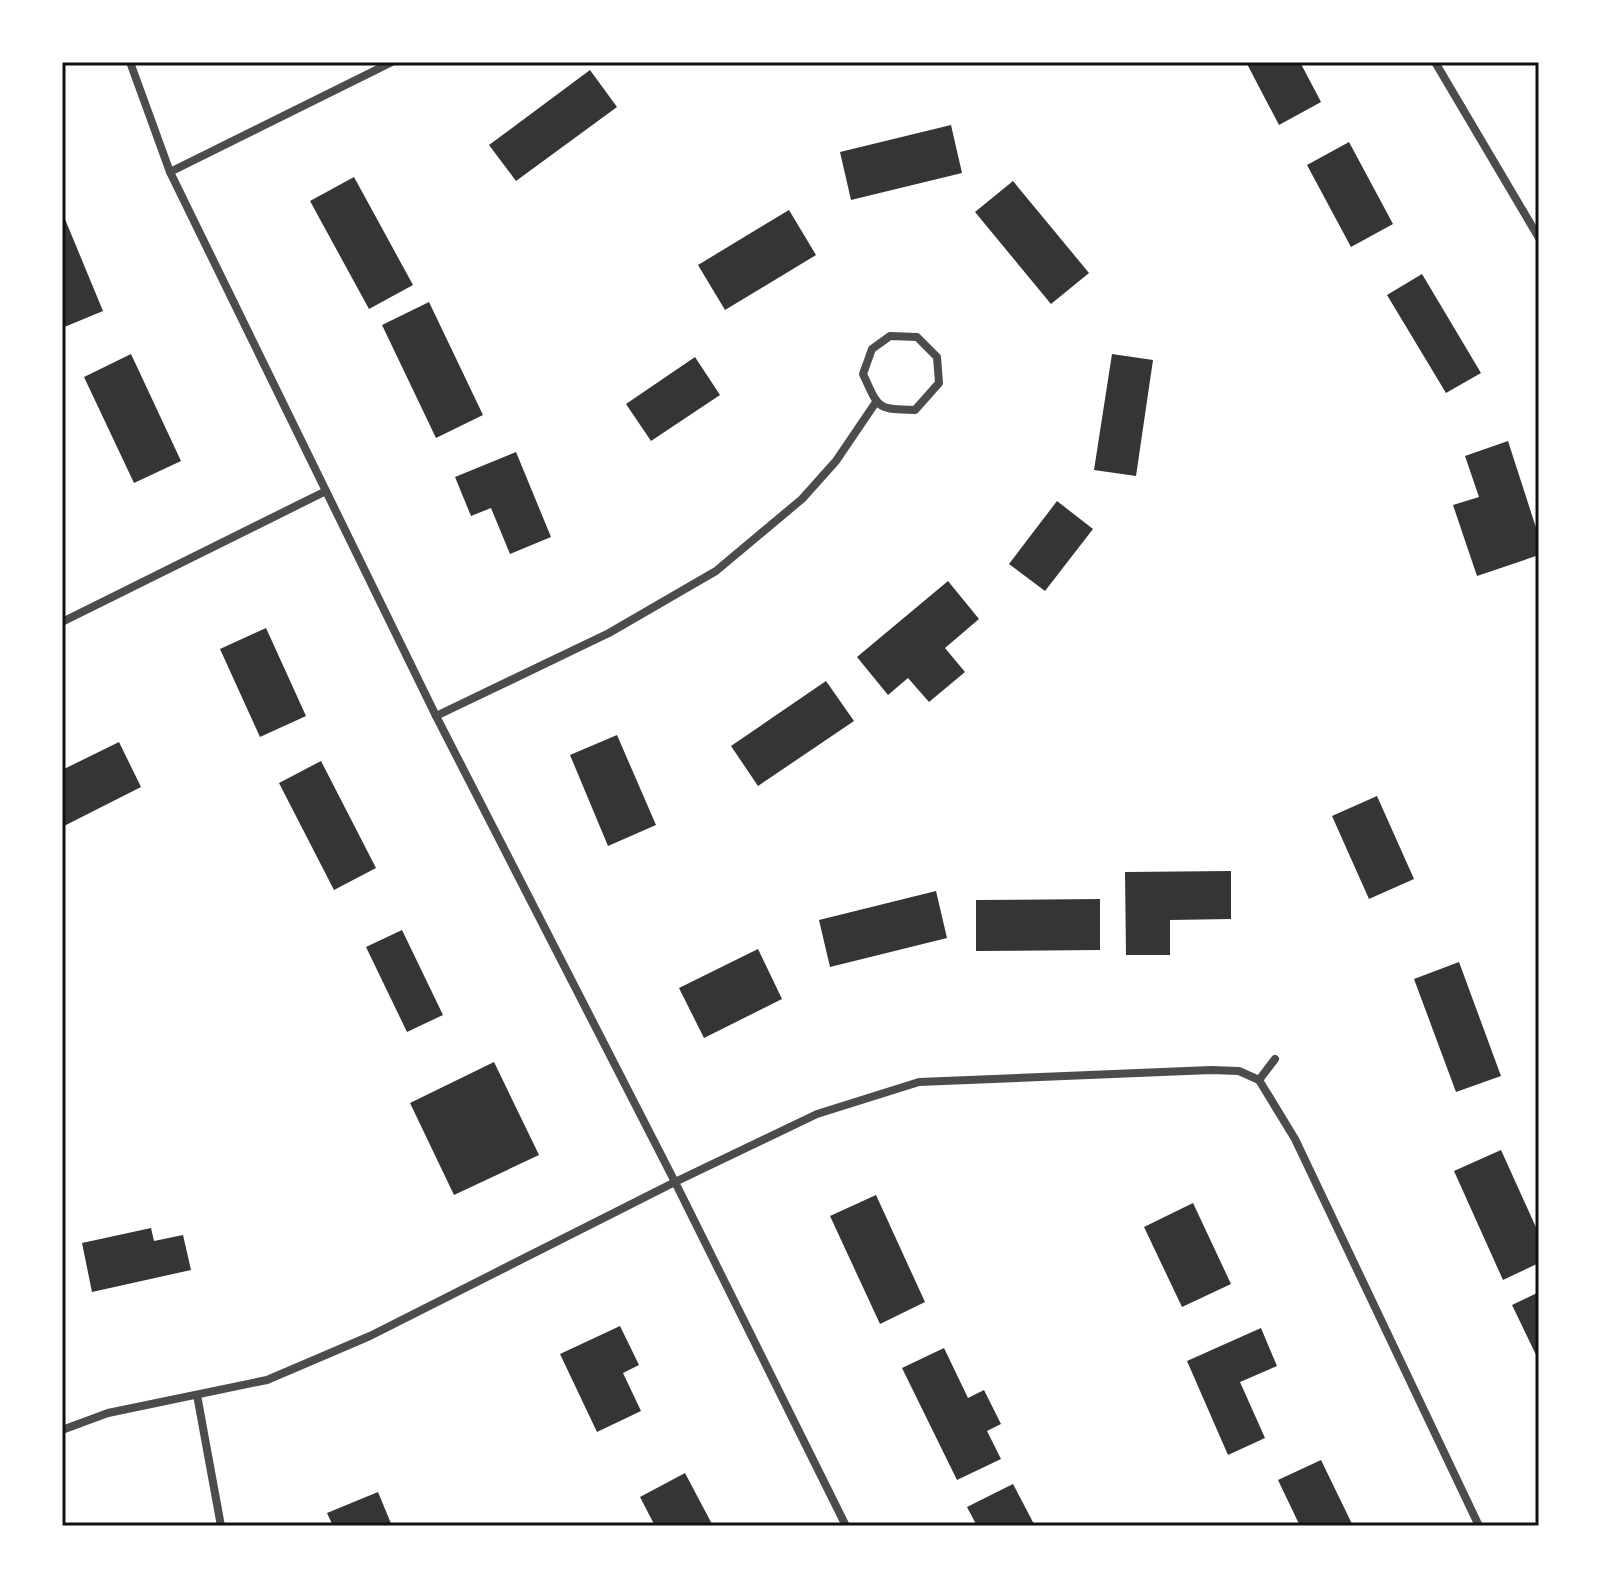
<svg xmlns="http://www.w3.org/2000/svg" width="1601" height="1588" font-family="'PT Sans',sans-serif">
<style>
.building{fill:#353535}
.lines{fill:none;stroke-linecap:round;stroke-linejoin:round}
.minor{stroke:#4c4c4c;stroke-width:8}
.neatline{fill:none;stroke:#111;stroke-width:3}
</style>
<rect width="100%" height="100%" fill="#fff"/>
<g class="building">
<path d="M1246,62H1300L1321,102L1279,125Z"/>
<path d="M590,70L617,107L516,181L489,145Z"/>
<path d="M951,125L962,173L851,200L840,152Z"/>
<path d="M1349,142L1393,224L1351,247L1307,165Z"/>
<path d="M354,177L413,285L369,309L310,201Z"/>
<path d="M1013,181L1089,273L1051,304L975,212Z"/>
<path d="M789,210L816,255L725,310L698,265Z"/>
<path d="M62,212L103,311L62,328Z"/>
<path d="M1422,274L1481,373L1446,393L1387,295Z"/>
<path d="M429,302L483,415L436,438L382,325Z"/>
<path d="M131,354L181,461L134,483L84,377Z"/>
<path d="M1112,354L1153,360L1136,476L1094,470Z"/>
<path d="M695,357L720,395L651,441L626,404Z"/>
<path d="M1508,441L1539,537V555L1477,576L1453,505L1479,497L1465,456Z"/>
<path d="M516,452L551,537L510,554L491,508L471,516L455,477Z"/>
<path d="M1057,501L1093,529L1045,591L1009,564Z"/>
<path d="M948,581L979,619L945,648L965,672L929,702L908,678L888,695L857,657Z"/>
<path d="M266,628L306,716L260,737L220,649Z"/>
<path d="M826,681L854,721L758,786L731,746Z"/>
<path d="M617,735L656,825L608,846L570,755Z"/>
<path d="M119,742L141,787L62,827V770Z"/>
<path d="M321,761L376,868L334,890L279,783Z"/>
<path d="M1377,796L1414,879L1369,899L1332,816Z"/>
<path d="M1231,871V919L1170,920V955H1126L1125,872Z"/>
<path d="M936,891L947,938L830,967L819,920Z"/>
<path d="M1100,899V950L976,951V900Z"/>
<path d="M402,930L443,1015L407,1032L366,947Z"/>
<path d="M758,949L782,999L704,1038L679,988Z"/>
<path d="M1459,962L1501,1076L1456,1092L1414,979Z"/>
<path d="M494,1062L539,1155L454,1195L410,1103Z"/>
<path d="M1501,1150L1539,1234V1263L1503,1280L1454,1171Z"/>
<path d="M876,1195L925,1302L880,1324L830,1216Z"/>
<path d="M1193,1203L1231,1284L1182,1307L1144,1227Z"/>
<path d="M151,1228L154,1241L183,1235L191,1270L92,1292L82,1243Z"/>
<path d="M1539,1292V1361L1512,1305Z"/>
<path d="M620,1326L639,1365L623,1373L641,1411L597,1432L560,1354Z"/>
<path d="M1261,1328L1277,1366L1240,1382L1265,1438L1228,1455L1187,1361Z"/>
<path d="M944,1348L968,1398L984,1390L1001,1424L987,1431L1001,1459L957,1480L902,1368Z"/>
<path d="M1321,1460L1353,1526H1300L1278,1480Z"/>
<path d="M685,1473L713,1526H655L640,1497Z"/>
<path d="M1013,1484L1035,1526H977L967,1507Z"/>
<path d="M378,1492L392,1526H333L327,1513Z"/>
</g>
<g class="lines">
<g class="minor">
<path d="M130,62L170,172L436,716L675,1182L846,1526"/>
<path d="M1435,62L1539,238"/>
<path d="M170,172L392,62"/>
<path d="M890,336L917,337L937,357L939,383L915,410C875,409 879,408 863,374L872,349Z"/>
<path d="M62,622L326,491"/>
<path d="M436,716L609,633L716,571L802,499L836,461L876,402"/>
<path d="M1259,1080L1275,1059"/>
<path d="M197,1395L221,1526"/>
<path d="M62,1430L108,1413L267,1380L370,1336L675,1182L817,1114L919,1082L1211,1070L1239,1071L1259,1080L1295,1139L1479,1526"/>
</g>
</g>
<rect width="1601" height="1588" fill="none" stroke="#ffffff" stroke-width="128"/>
<rect x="64" y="64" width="1473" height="1460" class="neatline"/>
</svg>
